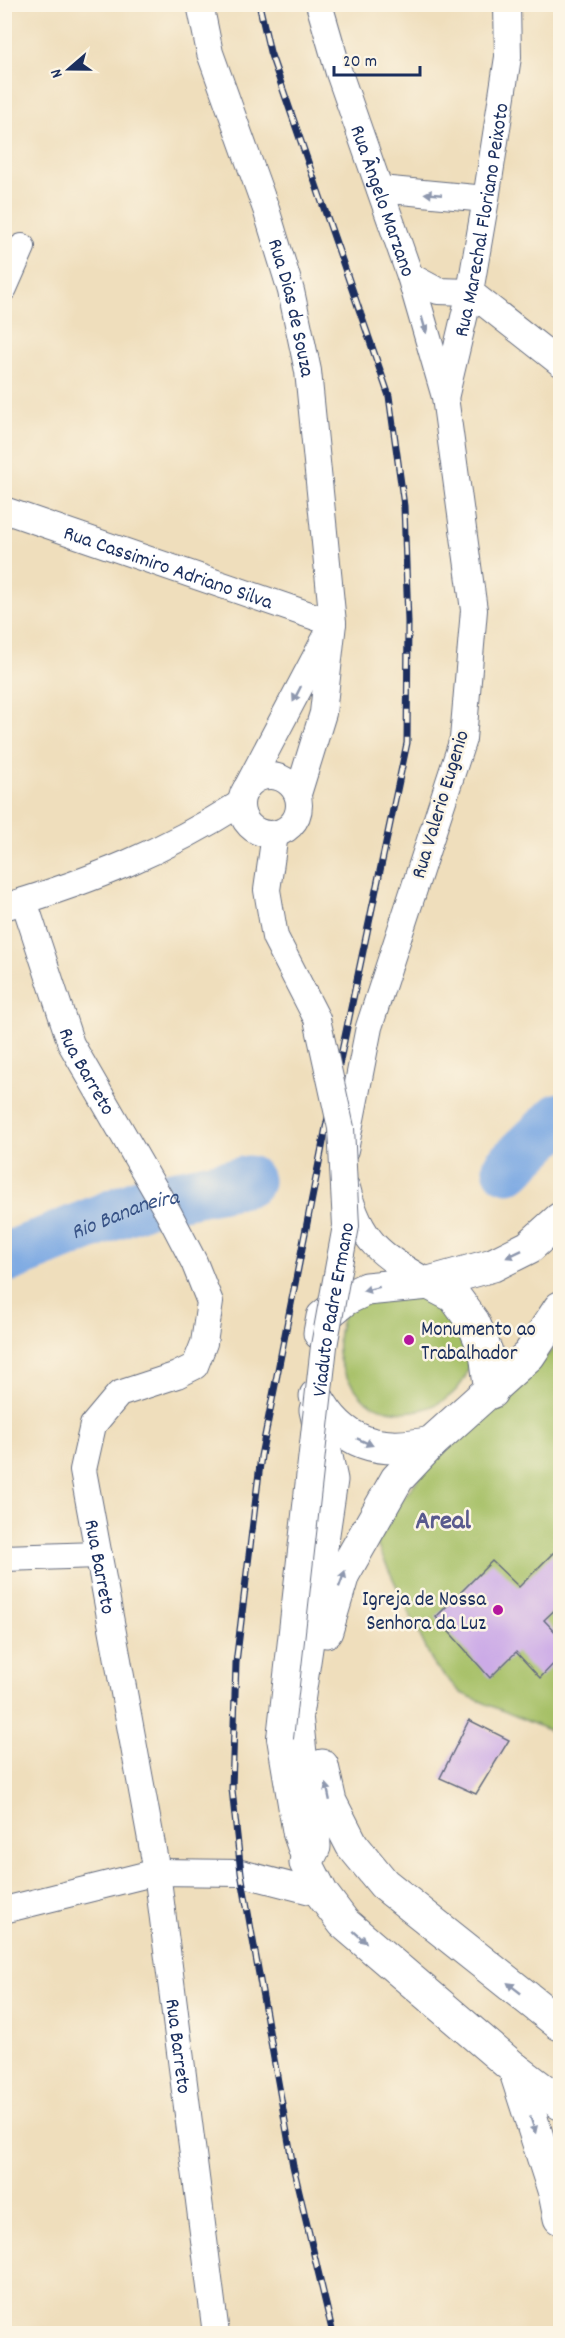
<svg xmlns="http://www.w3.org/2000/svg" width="565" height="2338" font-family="Dekko,sans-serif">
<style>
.green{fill:#a6c066;stroke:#607862;stroke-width:1.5}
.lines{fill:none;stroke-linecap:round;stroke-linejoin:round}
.river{stroke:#7aa8e3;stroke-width:51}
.building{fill:#ccabe7}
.street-casing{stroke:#656c7f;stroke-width:28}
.highway-casing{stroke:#656c7f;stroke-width:35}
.street{stroke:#fff;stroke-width:26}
.highway{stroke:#fff;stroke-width:33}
.rail-casing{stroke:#1b2f5e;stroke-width:7}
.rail{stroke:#fcf5e5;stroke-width:4.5;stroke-dasharray:14;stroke-linecap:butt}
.street-bridge-casing{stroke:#656c7f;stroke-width:28;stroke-linecap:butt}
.street-bridge{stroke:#fff;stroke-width:26}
.oneway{fill:#8d97ae}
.poi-dot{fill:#b5179e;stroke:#fcf5e5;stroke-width:2}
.labels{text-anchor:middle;stroke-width:5;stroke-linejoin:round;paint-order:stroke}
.street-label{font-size:21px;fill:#1b2f5e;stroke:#fcf5e5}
.poi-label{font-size:21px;fill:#1b2f5e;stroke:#fcf5e5;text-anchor:start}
.water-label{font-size:22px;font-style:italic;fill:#385386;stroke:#fcf5e5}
.district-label{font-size:27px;font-weight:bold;fill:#595a8e;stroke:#fcf5e5}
</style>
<rect width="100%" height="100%" fill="#fcf5e5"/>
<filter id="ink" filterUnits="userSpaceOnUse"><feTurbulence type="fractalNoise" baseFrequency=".0167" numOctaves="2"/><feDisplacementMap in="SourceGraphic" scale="12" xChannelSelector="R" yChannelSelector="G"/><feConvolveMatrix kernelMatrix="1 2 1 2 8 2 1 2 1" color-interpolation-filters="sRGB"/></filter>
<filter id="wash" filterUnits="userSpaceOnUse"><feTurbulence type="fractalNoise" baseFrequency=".008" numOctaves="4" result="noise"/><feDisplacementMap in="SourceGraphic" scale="24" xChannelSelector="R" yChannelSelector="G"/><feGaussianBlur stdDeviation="1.35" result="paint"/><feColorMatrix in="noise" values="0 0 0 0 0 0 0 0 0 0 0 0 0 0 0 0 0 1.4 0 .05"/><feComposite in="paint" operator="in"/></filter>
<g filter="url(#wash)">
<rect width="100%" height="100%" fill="#efdebc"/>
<g class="green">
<path d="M387,1279L464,1313C466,1327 472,1345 470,1359C466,1407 400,1426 365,1400C361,1397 357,1391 353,1386C342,1372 336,1358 338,1340C339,1329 342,1314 349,1305C358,1295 376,1287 387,1279Z"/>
<path d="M560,1344V1735L461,1693L434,1665L377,1545L399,1503L441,1451Z"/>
</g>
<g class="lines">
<g class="river">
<path d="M508,1168L560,1118"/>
<path id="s1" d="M4,1254L11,1256L147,1201L248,1181"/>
</g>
</g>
<g id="blocks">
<g class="building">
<path d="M561,1545V1604L544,1620L561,1638V1656L540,1678L516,1652L490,1678L436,1617L492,1561L519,1587Z"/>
<path d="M469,1720L509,1740L476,1794L440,1778Z"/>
</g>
</g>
</g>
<g filter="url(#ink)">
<use href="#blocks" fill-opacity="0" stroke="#656c7f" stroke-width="1.5"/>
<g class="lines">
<g class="street-casing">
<g id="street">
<path id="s2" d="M200,4L210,53L266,209L291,291L308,371L333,623L323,713L298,794"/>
<path id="s3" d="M319,4L339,73L410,276L445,397L474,610L463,739L369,1027L345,1150"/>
<path d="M380,189L486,199"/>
<path d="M410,276L438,291L470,292L560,363"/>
<path d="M4,288L22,247"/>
<path id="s4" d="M446,394L470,292L486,199L508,57L507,4"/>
<path id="s5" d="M4,510L333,623"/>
<circle cx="270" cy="805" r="29"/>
<path d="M245,791L326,637"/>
<path d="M275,834L267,890L275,937L317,1019"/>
<path id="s6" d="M24,901L71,1044L169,1214L194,1262L210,1302L204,1343L195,1366L177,1375L119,1394L93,1425L83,1470L157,1872L216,2334"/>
<path d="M4,907C93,880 162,853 241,803"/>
<path d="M347,1188C361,1244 382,1255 429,1283"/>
<path d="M4,1558L99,1555"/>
<path d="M280,1738L296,1834L306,1863"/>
<path d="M4,1910L157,1872L241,1873L322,1894"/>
</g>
</g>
<g class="highway-casing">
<g id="highway">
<path d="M429,1283L493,1265L529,1247L560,1219"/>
<path d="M320,1333L323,1317L345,1299L366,1289L429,1283L454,1296L473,1322L486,1352L491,1392"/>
<path d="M316,1396C342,1445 380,1454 431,1443"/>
<path d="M316,1410L331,1480L296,1715L303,1783L313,1822L314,1847L306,1863L322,1894L344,1923L515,2069L560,2103"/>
<path d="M326,1631L343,1574L397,1479L431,1443L529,1355L560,1308"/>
<path d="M322,1766L330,1802L352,1845L384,1884L560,2024"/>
<path d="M515,2069L555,2193L560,2218"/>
</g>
</g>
<use href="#street" class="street"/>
<use href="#highway" class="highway"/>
<g class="rail-casing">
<path id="rail" d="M259,4L270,52L389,396L404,506L408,622L407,743L328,1117L261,1456L236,1663L232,1789L241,1873L293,2166L333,2334"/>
</g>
<use href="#rail" class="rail"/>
<g class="street-bridge-casing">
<g id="street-bridge">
<path id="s7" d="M280,1738L324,1346L346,1226L341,1128L317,1019"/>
</g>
</g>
<use href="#street-bridge" class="street-bridge"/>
</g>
<defs><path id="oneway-solid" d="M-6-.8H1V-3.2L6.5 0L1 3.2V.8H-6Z" transform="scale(1.5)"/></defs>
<g class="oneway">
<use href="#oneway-solid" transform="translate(433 194) rotate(-175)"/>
<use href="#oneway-solid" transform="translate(424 325) rotate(74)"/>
<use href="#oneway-solid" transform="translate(297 694) rotate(117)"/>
<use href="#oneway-solid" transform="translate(514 1254) rotate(154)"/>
<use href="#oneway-solid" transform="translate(371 1289) rotate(166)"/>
<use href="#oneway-solid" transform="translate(365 1442) rotate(24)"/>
<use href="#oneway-solid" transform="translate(342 1579) rotate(-70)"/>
<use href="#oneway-solid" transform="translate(328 1792) rotate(-102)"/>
<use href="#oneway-solid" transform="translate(360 1937) rotate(42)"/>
<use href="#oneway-solid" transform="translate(514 1988) rotate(-142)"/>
<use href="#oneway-solid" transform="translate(533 2125) rotate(72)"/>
</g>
</g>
<g class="poi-dot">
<circle cx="409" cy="1340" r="6"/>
<circle cx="498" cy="1610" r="6"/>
</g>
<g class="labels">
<g class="street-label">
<text dy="7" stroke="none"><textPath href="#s3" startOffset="207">Rua Ângelo Marzano</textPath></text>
<text dy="7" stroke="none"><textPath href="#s4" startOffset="178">Rua Marechal Floriano Peixoto</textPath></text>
<text dy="7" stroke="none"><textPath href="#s2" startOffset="318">Rua Dias de Souza</textPath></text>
<text dy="7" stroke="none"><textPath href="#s5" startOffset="174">Rua Cassimiro Adriano Silva</textPath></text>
<text transform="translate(439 804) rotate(-73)" y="7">Rua Valerio Eugenio</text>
<text dy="7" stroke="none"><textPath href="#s6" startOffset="182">Rua Barreto</textPath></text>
<text dy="7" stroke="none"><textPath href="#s7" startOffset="432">Viaduto Padre Ermano</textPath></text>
<text dy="7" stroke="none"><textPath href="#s6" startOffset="776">Rua Barreto</textPath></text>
<text dy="7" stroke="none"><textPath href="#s6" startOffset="1262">Rua Barreto</textPath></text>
</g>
<g class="poi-label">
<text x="421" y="1335">Monumento ao<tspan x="421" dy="24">Trabalhador</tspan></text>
<text x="486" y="1605" text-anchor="end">Igreja de Nossa<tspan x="486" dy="24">Senhora da Luz</tspan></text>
</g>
<g class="water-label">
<text dy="8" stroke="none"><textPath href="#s1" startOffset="129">Rio Bananeira</textPath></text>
</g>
<g class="district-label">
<text x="443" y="1528">Areal</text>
</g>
</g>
<rect width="565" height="2338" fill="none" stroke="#fcf5e5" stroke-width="24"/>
<g transform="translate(69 69) rotate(250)" stroke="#fcf5e5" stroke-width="4.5" paint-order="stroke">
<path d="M0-4.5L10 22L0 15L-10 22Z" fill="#1b2f5e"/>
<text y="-9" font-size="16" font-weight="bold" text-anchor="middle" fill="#1b2f5e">N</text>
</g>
<path d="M334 66v9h86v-9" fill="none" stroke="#1b2f5e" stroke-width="3"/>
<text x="343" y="66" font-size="18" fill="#1b2f5e" stroke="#fcf5e5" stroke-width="4.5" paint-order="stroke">20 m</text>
</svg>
